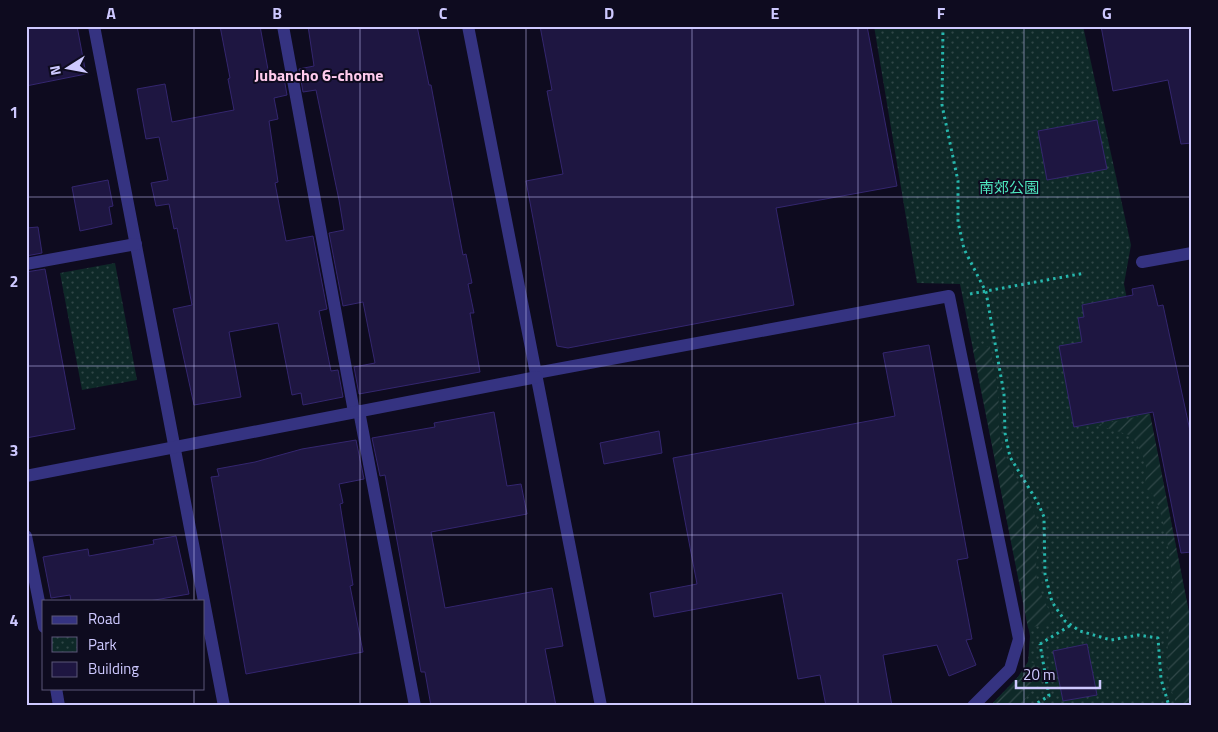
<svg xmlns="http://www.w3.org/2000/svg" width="1218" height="732" font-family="'Titillium Web','Noto Sans JP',sans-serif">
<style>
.park{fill:url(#park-dots)}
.garden{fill:url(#garden-furrows)}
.building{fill:#1e1641;stroke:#34266f}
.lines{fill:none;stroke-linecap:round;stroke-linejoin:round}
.path{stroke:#26b6ac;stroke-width:3;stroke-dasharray:2.5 4;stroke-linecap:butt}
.minor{stroke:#353381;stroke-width:12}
.grid{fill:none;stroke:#cec9ff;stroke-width:1;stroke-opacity:0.55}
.labels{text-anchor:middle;stroke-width:4;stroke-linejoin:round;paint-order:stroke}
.park-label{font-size:15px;fill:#4ee6be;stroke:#0e0b1f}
.neighbourhood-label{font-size:16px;font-weight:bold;fill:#ffcbed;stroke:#0e0b1f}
.neatline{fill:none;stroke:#cec9ff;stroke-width:2}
.grid-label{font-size:16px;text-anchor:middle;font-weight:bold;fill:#cec9ff}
</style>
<defs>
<pattern id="park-dots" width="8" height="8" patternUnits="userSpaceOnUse" patternTransform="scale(1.25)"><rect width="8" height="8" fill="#0e2928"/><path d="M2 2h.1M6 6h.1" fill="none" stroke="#304748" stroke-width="1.8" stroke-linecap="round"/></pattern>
<pattern id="garden-furrows" width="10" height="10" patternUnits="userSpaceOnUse" patternTransform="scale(1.25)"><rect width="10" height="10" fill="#0e2928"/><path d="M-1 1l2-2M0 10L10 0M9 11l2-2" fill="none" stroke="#304748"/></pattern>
</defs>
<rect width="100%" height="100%" fill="#0e0b1f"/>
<g class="park">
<path d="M874,26H1083L1131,245L1124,284L1192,628V706H990L1018,677L1028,662L1030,636L960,284L917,283Z"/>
<path d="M115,263L137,380L82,390L60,273Z"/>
</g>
<g class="garden">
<path d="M990,346C992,362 996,378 998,395C1000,412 997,427 1001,444C1008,471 1027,490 1035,516C1042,539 1032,562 1038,585C1041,599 1051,608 1052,623L1028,628L973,349Z"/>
<path d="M1150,414L1192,628V706H1178C1157,668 1174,620 1172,580C1172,563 1163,511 1154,497C1152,492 1147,489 1143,487C1152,467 1142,454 1132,436L1098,425Z"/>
<path d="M1028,662L1034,663L1038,678C1026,706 1019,706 990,706L1018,677Z"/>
</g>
<g class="building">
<path d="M26,26H77L86,74L26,86Z"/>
<path d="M220,26H260L269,75L283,72L287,95L274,98L278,119L269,121L278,182L275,183L286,241L313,236L327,309L319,311L331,371L338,370L343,397L303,405L301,393L292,395L278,323L229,332L241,397L194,405L173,309L192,305L177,228L174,229L169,204L156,206L151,183L168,180L159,137L146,139L137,89L165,84L172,122L234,110L228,79L230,78Z"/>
<path d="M308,26H417L429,85H431L463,255L466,254L472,283L468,284L474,313H470L480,372L359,394L354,367L375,363L363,302L343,306L329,233L344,230L339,200L316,90L303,92L299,69L314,66Z"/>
<path d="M540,26H867L897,186L776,208L794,305L568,348L557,346L526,181L563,174L547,91L552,90Z"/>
<path d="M1101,26H1192V143L1181,144L1168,80L1113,91Z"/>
<path d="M1097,120L1107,169L1047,180L1038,131Z"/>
<path d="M108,180L113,206L109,207L112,224L80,231L72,187Z"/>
<path d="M38,227L42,253L26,256V228Z"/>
<path d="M45,269L75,429L26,438V272Z"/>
<path d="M1153,285L1158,306L1163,305L1192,440V552L1181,553L1153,412L1074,427L1059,346L1082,342L1078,318L1084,317L1082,305L1133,295L1132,289Z"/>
<path d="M929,345L968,558L957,560L972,639L966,640L976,665L949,676L937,645L883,655L892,706H826L820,675L798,679L782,593L654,617L650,593L697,584L673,458L895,416L883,353Z"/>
<path d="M494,412L507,486L521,484L527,514L431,532L445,608L552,588L563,646L545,649L556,706H431L425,672H421L385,475L380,476L372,438L435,427L434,423Z"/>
<path d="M659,431L662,453L604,464L600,443Z"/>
<path d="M356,440L364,479L339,484L343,503L340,504L353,585L350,586L363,652L246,674L211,477L219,476L217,469L255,462L302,449Z"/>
<path d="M176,536L189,594L149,601H71L70,595L51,598L43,557L88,549L89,556L154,544L153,540Z"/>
<path d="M1087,644L1097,695L1063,701L1053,651Z"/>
</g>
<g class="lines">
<g class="path">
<path d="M943,26L942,105L958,181V222L964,249L986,292L1004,394L1005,433L1010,457L1038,503L1044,517L1045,574L1052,602L1065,621L1080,631L1111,640L1138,635L1158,638L1161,679L1169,706"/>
<path d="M970,294L1085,273"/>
<path d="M1040,644L1071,625"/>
<path d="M1032,706L1049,696L1040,644"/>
</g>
<g class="minor">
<path d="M94,26L224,706"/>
<path d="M283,26L354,412"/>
<path d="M468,26L601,706"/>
<path d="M1142,262L1192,253"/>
<path d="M26,264L136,244"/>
<path d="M536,373L949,296L1019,639L1010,669L973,706"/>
<path d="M359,411L415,706"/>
<path d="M26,476L537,377"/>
<path d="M26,536L44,627"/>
<path d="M56,688L59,706"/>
</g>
</g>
<path class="grid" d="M194,26V601M360,26V706M526,26V706M692,26V706M858,26V706M1024,26V706M26,197H1192M26,366H1192M26,535H1192M194,688V706"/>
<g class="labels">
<g class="park-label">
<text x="1009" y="193">南郊公園</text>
</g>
<g class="neighbourhood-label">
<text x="319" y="81">Jubancho 6-chome</text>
</g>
</g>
<rect width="1218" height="732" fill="none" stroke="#0e0b1f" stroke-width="55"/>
<rect x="42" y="600" width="162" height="90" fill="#0e0b1f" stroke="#5b5779"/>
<rect x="52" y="616" width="25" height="8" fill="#353381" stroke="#5b5779"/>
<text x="88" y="624" font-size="15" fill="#cec9ff">Road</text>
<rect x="52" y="637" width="25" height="15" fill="url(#park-dots)" stroke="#5b5779"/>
<text x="88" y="650" font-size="15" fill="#cec9ff">Park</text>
<rect x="52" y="662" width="25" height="15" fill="#1e1641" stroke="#5b5779"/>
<text x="88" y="674" font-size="15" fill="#cec9ff">Building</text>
<g transform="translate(68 68) rotate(259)" stroke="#0e0b1f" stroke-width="4" paint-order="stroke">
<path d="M0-4L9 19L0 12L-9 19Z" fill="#cec9ff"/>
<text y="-8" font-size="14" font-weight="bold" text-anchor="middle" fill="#cec9ff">N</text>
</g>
<path d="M1016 680v8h84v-8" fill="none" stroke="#cec9ff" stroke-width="2.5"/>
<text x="1023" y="680" font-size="15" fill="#cec9ff" stroke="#0e0b1f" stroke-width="4" paint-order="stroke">20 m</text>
<rect x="28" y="28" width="1162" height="676" class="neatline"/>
<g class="grid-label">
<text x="111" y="19">A</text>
<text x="277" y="19">B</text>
<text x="443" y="19">C</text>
<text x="609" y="19">D</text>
<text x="775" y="19">E</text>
<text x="941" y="19">F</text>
<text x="1107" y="19">G</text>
<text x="14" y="118">1</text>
<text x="14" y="287">2</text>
<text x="14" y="456">3</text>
<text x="14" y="626">4</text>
</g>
</svg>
